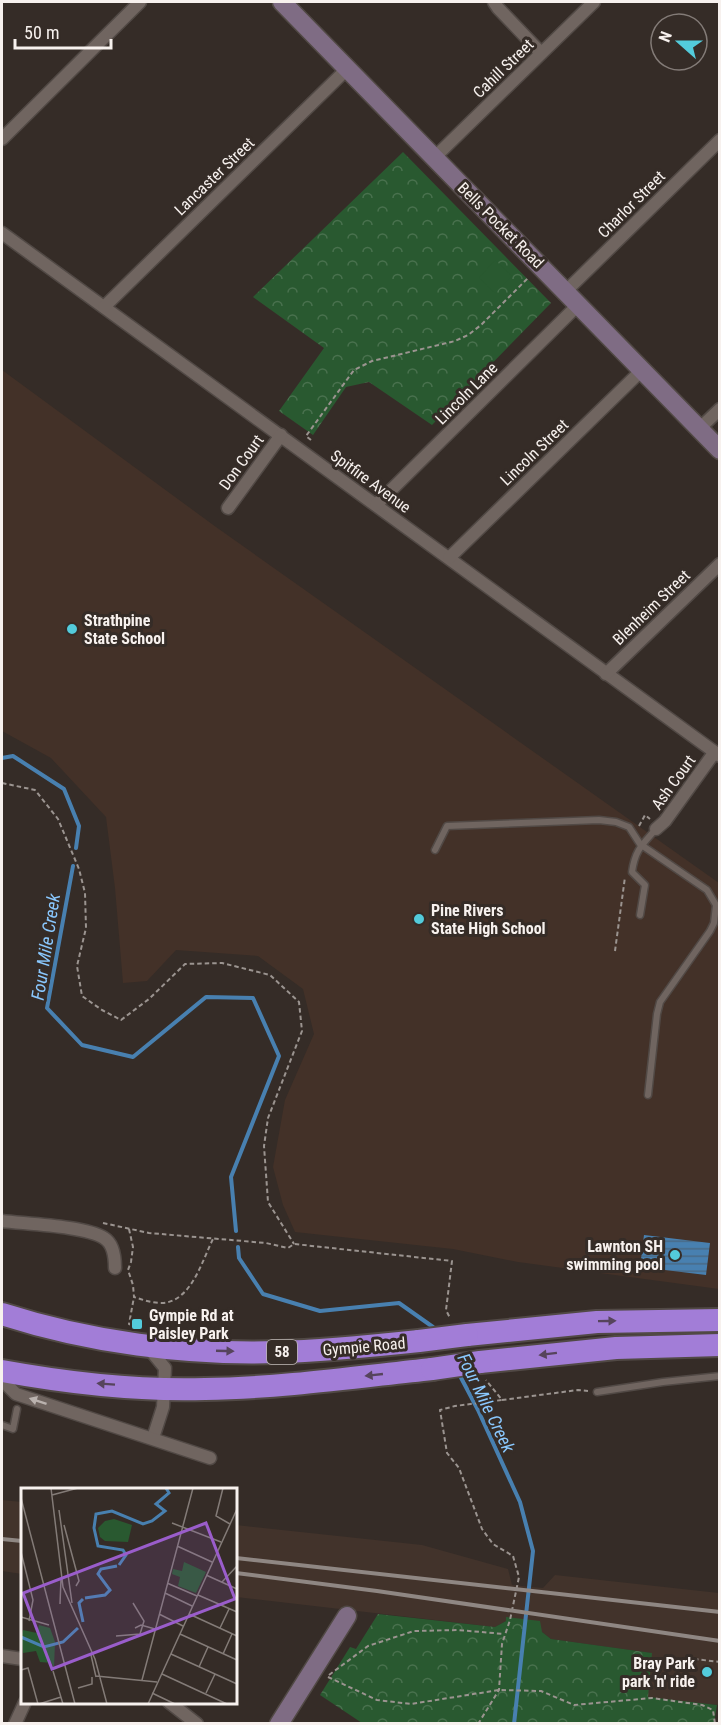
<svg xmlns="http://www.w3.org/2000/svg" width="721" height="1725" font-family="'Roboto Condensed',sans-serif">
<style>
.built{fill:#42332b}
.education{fill:#433128}
.park{fill:url(#park-crowns)}
.pitch{fill:#295930}
.water{fill:url(#water-rules)}
.lines{fill:none;stroke-linecap:round;stroke-linejoin:round}
.stream{stroke:#4880b0;stroke-width:4}
.lane-casing{stroke:#514945;stroke-width:9}
.street-casing{stroke:#514945;stroke-width:15}
.secondary-casing{stroke:#514945;stroke-width:21}
.highway-casing{stroke:#514945;stroke-width:26}
.path{stroke:#9b9490;stroke-width:2;stroke-dasharray:4.5 3;stroke-linecap:butt}
.lane{stroke:#706560;stroke-width:6}
.street{stroke:#706560;stroke-width:12}
.secondary{stroke:#7f6c84;stroke-width:18}
.highway{stroke:#a27dd7;stroke-width:22}
.rail{stroke:#8f8783;stroke-width:4}
.highway-bridge-casing{stroke:#514945;stroke-width:26;stroke-linecap:butt}
.highway-bridge{stroke:#a27dd7;stroke-width:22}
.oneway{fill:#56445c}
.oneway2{fill:#bab2ae}
.poi-dot{fill:#53cbdb;stroke:#352c27;stroke-width:2}
.labels{text-anchor:middle;stroke-width:6;stroke-linejoin:round;paint-order:stroke}
.shield{fill:#352c27;stroke:#bdb6b2;stroke-width:1.5}
.shield-label{font-size:15px;font-weight:bold;fill:#f7f1ee}
.street-label{font-size:16px;fill:#f7f1ee;stroke:#352c27}
.poi-label{font-size:16px;font-weight:bold;fill:#f7f1ee;stroke:#352c27;text-anchor:start}
.water-label{font-size:18px;font-style:italic;fill:#8ac8fe;stroke:#352c27}
.inset-river{fill:none;stroke:#4880b0;stroke-width:3}
.inset-road{fill:none;stroke:#837b77;stroke-width:1.5}
.view{fill:#9a5dcb;fill-opacity:0.15;stroke:#9a5dcb;stroke-width:3}
.inset-edge{fill:none;stroke:#f7f1ee;stroke-width:3}
</style>
<defs>
<pattern id="park-crowns" width="20" height="18" patternUnits="userSpaceOnUse" patternTransform="scale(1.5)"><rect width="20" height="18" fill="#295930"/><path d="M2 6a3 3 0 1 1 6 0M12 15a3 3 0 1 1 6 0" fill="none" stroke="#49714e"/></pattern>
<pattern id="water-rules" width="6" height="5" patternUnits="userSpaceOnUse" patternTransform="scale(1.5)"><rect width="6" height="5" fill="#4880b0"/><path d="M0 2.5h6" fill="none" stroke="#496a86"/></pattern>
</defs>
<rect width="100%" height="100%" fill="#352c27"/>
<g class="built">
<path d="M2,1500L22,1502V1574L2,1571Z"/>
<path d="M236,1525L422,1545L508,1569L512,1585L543,1588L555,1575L719,1593V1705L647,1698L651,1653L551,1639L542,1632L506,1621L495,1627L236,1597Z"/>
</g>
<path class="education" d="M2,370L216,527L719,883V1289L518,1262L453,1249L295,1232L283,1205L273,1167L285,1100L314,1034L303,989L258,956L176,950L147,981L123,983L115,888L106,817L51,758L2,731Z"/>
<g class="park">
<path d="M403,152L551,303L432,425L369,382L346,387L313,435L279,411L324,348L253,297Z"/>
<path d="M378,1614L495,1627L506,1621V1617L540,1621L542,1632L551,1639L652,1653L648,1697L717,1705L714,1723H362L320,1695L350,1647L356,1649Z"/>
</g>
<path class="pitch" d="M495,260L512,276L495,293L479,278Z"/>
<path class="water" d="M644,1235L710,1243L706,1275L640,1267Z"/>
<g class="lines">
<g class="stream">
<path d="M2,758L13,756L64,789L79,826L76,848"/>
<path d="M73,866L47,1008L82,1045L133,1057L206,997L253,998L279,1056L231,1177L236,1231"/>
<path d="M238,1247L239,1258L263,1294L320,1311L399,1303L433,1327L436,1331"/>
<path d="M458,1372L478,1410L520,1502L533,1551L514,1724"/>
</g>
<g class="lane-casing">
<g id="lane">
<path d="M435,850L447,826L599,820L616,822L629,827L640,844L707,890L716,905L714,923L710,931L660,1002L657,1014L648,1095"/>
<path d="M640,915L645,885L632,872C635,850 642,845 656,829"/>
<path d="M597,1392L663,1382L720,1376"/>
<path d="M2,1425L13,1429L17,1409"/>
</g>
</g>
<g class="street-casing">
<g id="street">
<path d="M494,2L498,8L541,53"/>
<path d="M2,139L140,2"/>
<path d="M434,158L594,2"/>
<path d="M2,233L720,756"/>
<path d="M566,291L720,140"/>
<path d="M104,307L348,68"/>
<path d="M699,429L720,409"/>
<path d="M376,505L579,304"/>
<path d="M228,508L281,435"/>
<path d="M449,558L642,370"/>
<path d="M606,674L720,564"/>
<path d="M656,829L665,821L714,753"/>
<path d="M2,1221C26,1224 86,1226 104,1238C114,1244 115,1258 115,1268"/>
<path d="M147,1346L165,1368L163,1407L153,1438"/>
<path d="M2,1373L6,1384L16,1394L210,1458"/>
<path d="M2,1656L22,1659"/>
<path d="M169,1702L197,1724"/>
<path d="M15,1724L25,1702"/>
</g>
</g>
<g class="secondary-casing">
<g id="secondary">
<path d="M282,2L720,450"/>
<path d="M279,1724L347,1616"/>
</g>
</g>
<g class="highway-casing">
<g id="highway">
<path d="M2,1314C89,1342 186,1355 278,1352C325,1351 372,1346 419,1341"/>
<path d="M467,1335L597,1322L720,1320"/>
<path d="M480,1362L616,1348L720,1345"/>
<path d="M2,1371C68,1383 137,1391 205,1389C281,1388 357,1377 432,1369"/>
</g>
</g>
<g class="path">
<path d="M311,440L306,436L354,370L372,361L455,341L468,335L481,325L529,277"/>
<path d="M2,783L35,790L58,819L79,869L85,893L86,928L77,966L82,996L102,1010L121,1020L149,999L185,964L222,963L270,975L299,1002L302,1031L268,1118L264,1146L268,1202L294,1244"/>
<path d="M639,826L645,815L650,819"/>
<path d="M615,951L625,877"/>
<path d="M103,1223L149,1233L266,1243L288,1248L294,1244L452,1261L446,1310L450,1318"/>
<path d="M129,1229L133,1247L131,1262L128,1270L133,1285L134,1297C143,1300 152,1303 162,1303C191,1302 202,1261 213,1239"/>
<path d="M132,1325L129,1324L134,1297"/>
<path d="M502,1400L578,1390L588,1391"/>
<path d="M694,1659L720,1662"/>
<path d="M329,1675L368,1646L414,1631L458,1630L504,1634"/>
<path d="M328,1677L377,1700L411,1704L499,1690L541,1691L574,1705L652,1698L702,1705L713,1710L715,1724"/>
<path d="M478,1724L499,1690L502,1644L510,1620L519,1577L513,1556L493,1544L482,1529L459,1468L447,1453L440,1410L455,1406L502,1400L486,1380"/>
</g>
<use href="#lane" class="lane"/>
<use href="#street" class="street"/>
<use href="#secondary" class="secondary"/>
<use href="#highway" class="highway"/>
<g class="rail">
<path d="M2,1539L22,1541"/>
<path d="M236,1558L720,1612"/>
<path d="M236,1573L377,1591L720,1641"/>
</g>
<g class="highway-bridge-casing">
<g id="highway-bridge">
<path d="M419,1341L467,1335"/>
<path d="M432,1369L480,1362"/>
</g>
</g>
<use href="#highway-bridge" class="highway-bridge"/>
</g>
<defs><path id="oneway-solid" d="M-6-.8H1V-3.2L6.5 0L1 3.2V.8H-6Z" transform="scale(1.5)"/></defs>
<g class="oneway">
<use href="#oneway-solid" transform="translate(607 1321) rotate(-1)"/>
<use href="#oneway-solid" transform="translate(225 1351) rotate(2)"/>
<use href="#oneway-solid" transform="translate(548 1354) rotate(173)"/>
<use href="#oneway-solid" transform="translate(374 1375) rotate(174)"/>
<use href="#oneway-solid" transform="translate(106 1384) rotate(-176)"/>
</g>
<use class="oneway2" href="#oneway-solid" transform="translate(38 1401) rotate(-162)"/>
<g class="poi-dot">
<circle cx="72" cy="629" r="6"/>
<circle cx="419" cy="919" r="6"/>
<circle cx="675" cy="1255" r="6"/>
<rect x="131" y="1318" width="12" height="12" rx="3"/>
<circle cx="707" cy="1672" r="6"/>
</g>
<g class="labels">
<rect class="shield" x="267" y="1340" width="30" height="24" rx="4.5"/>
<g class="shield-label">
<text x="282" y="1357">58</text>
</g>
<g class="street-label">
<text transform="translate(503 68) rotate(-44)" y="6">Cahill Street</text>
<text transform="translate(214 176) rotate(-44)" y="6">Lancaster Street</text>
<text transform="translate(631 204) rotate(-45)" y="6">Charlor Street</text>
<text transform="translate(501 225) rotate(45)" y="6">Bells Pocket Road</text>
<text transform="translate(466 393) rotate(-45)" y="6">Lincoln Lane</text>
<text transform="translate(534 452) rotate(-44)" y="6">Lincoln Street</text>
<text transform="translate(241 462) rotate(-54)" y="6">Don Court</text>
<text transform="translate(371 481) rotate(36)" y="6">Spitfire Avenue</text>
<text transform="translate(651 607) rotate(-44)" y="6">Blenheim Street</text>
<text transform="translate(673 782) rotate(-54)" y="6">Ash Court</text>
<text transform="translate(364 1346) rotate(-5)" y="6">Gympie Road</text>
</g>
<g class="poi-label">
<text x="84" y="626">Strathpine<tspan x="84" dy="18">State School</tspan></text>
<text x="431" y="916">Pine Rivers<tspan x="431" dy="18">State High School</tspan></text>
<text x="663" y="1252" text-anchor="end">Lawnton SH<tspan x="663" dy="18">swimming pool</tspan></text>
<text x="149" y="1321">Gympie Rd at<tspan x="149" dy="18">Paisley Park</tspan></text>
<text x="695" y="1669" text-anchor="end">Bray Park<tspan x="695" dy="18">park 'n' ride</tspan></text>
</g>
<g class="water-label">
<text transform="translate(46 947) rotate(-81)" y="6">Four Mile Creek</text>
<text transform="translate(486 1403) rotate(64)" y="6">Four Mile Creek</text>
</g>
</g>
<g transform="translate(21 1488)">
<rect width="216" height="216" fill="#352c27"/>
<path d="M0,145L32,156L31,175L19,174L15,163L2,165Z" fill="#295930"/>
<path d="M163,74L185,84L175,105L157,98L159,89L151,86L152,81L161,83ZM18,137L29,140L34,154L33,180L23,159L0,149L2,142L16,145Z" fill="#295930"/>
<path d="M93,31L111,37L107,54L84,53L79,49L77,40L84,33Z" fill="#295930"/>
<path class="inset-river" d="M98,77L105,67L102,62L77,58L73,40L75,26L91,23L122,36L131,33L144,23L135,16L148,5L145,0M64,110L84,107L89,102L77,86L80,81L96,78M62,134L58,115L62,111M0,149L23,159L42,154L57,140"/>
<path class="inset-road" d="M30,0L42,99L74,171L86,216M202,0L195,28L209,36M31,7L57,0M0,10L54,216M38,22L51,115M151,35L200,54M43,37L58,93L55,98M156,58L191,74M0,64L12,112L8,133M185,87L216,101M201,94L216,78M146,95L176,108M144,105L171,118M177,107L216,124M39,116L40,91M138,126L162,138M168,126L216,148M0,129L28,137M114,140L120,137L134,141M199,140L208,121M159,146L216,172M95,148L119,146L123,133L112,115M150,166L216,196M202,166L211,146M70,167L75,189M178,179L187,159M0,182L7,180L17,216M32,183L42,216M141,186L206,216M75,188L136,194M121,192L172,0M57,200L71,196V189M131,205L154,216M185,205L194,186M18,216L40,209M127,216L216,21"/>
<path class="view" d="M185,35L214,111L31,181L2,105Z"/>
<rect width="216" height="216" class="inset-edge"/>
</g>
<rect width="721" height="1725" fill="none" stroke="#f7f1ee" stroke-width="6"/>
<g transform="translate(679 42) rotate(291)"><circle r="28" fill="#352c27" stroke="#837b77" stroke-width="1.5"/>
<path d="M0-4.5L10 22L0 15L-10 22Z" fill="#53cbdb"/>
<text y="-9" font-size="16" font-weight="bold" text-anchor="middle" fill="#f7f1ee">N</text>
</g>
<path d="M15 39v9h96v-9" fill="none" stroke="#f7f1ee" stroke-width="3"/>
<text x="24" y="39" font-size="18" fill="#f7f1ee" stroke="#352c27" stroke-width="4.5" paint-order="stroke">50 m</text>
</svg>
